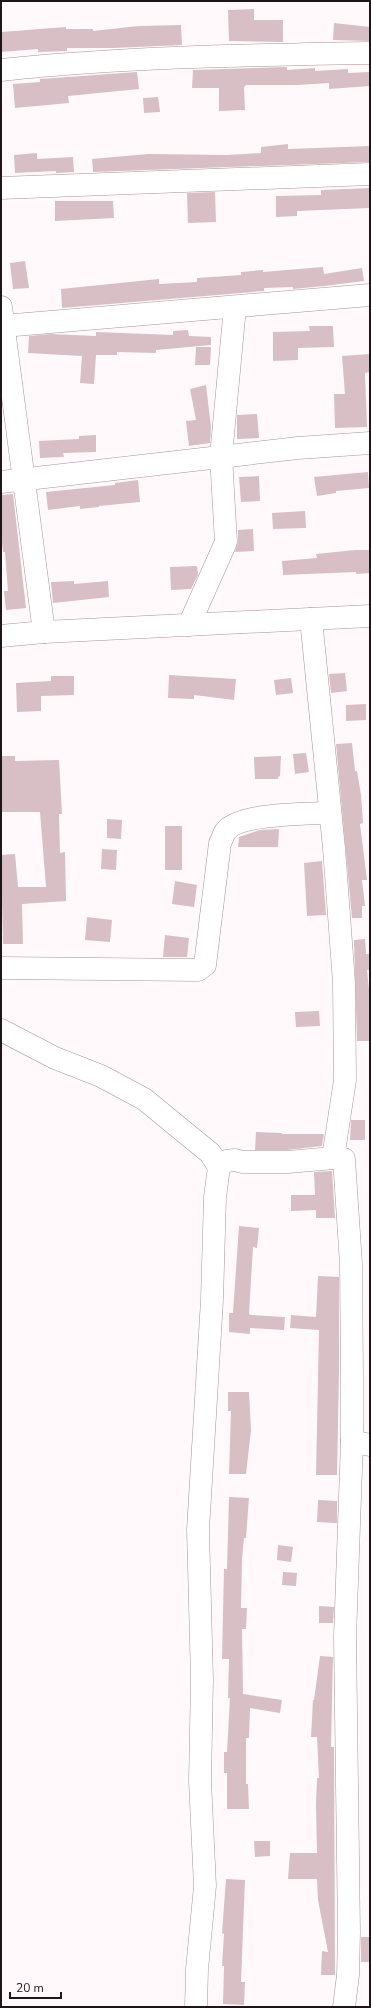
<svg xmlns="http://www.w3.org/2000/svg" width="371" height="2008" font-family="'Nunito Sans',sans-serif">
<style>
.building{fill:#d8bec5}
.lines{fill:none;stroke-linecap:round;stroke-linejoin:round}
.minor-casing{stroke:#aa9298;stroke-width:23}
.minor{stroke:#fff;stroke-width:22}
</style>
<rect width="100%" height="100%" fill="#fff9fb"/>
<g class="building">
<path d="M254,9V20H283V42L229,41L228,10Z"/>
<path d="M334,23L370,27V41L333,40Z"/>
<path d="M181,25L182,45L113,48H67V51L38,52V49L1,52V32L66,27V29H93V31L138,26Z"/>
<path d="M287,67V70L315,68V71L348,69V73L370,72V86L329,89V83L297,85H246L244,87L245,110L219,111V88H192L193,70Z"/>
<path d="M137,72L139,89L68,96L69,103L15,108L13,84L40,82V79L54,78Z"/>
<path d="M158,97L160,112L144,113L143,98Z"/>
<path d="M288,144V149L370,146V162L93,172L92,159L148,154L227,155L261,153V147Z"/>
<path d="M37,153V159L73,157L74,172L56,173V171L15,173L14,155Z"/>
<path d="M370,188V208L297,211V216L276,217V196L321,195V190Z"/>
<path d="M215,192L216,222L188,223L187,193Z"/>
<path d="M55,201H113L114,218L55,221Z"/>
<path d="M25,261L29,288L13,289L10,263Z"/>
<path d="M323,267L324,274L362,268L364,281L324,286L293,289V287L264,288V291L62,308L61,289L159,279V284L197,282V278L241,275V272L263,270V272Z"/>
<path d="M309,326H333L334,347L298,348V360L273,361V332L310,331Z"/>
<path d="M188,330L189,336L211,337V345L156,350V353L117,352V355H96L94,384L80,383L82,356L28,353L29,336L51,334L96,336V332L173,335V331Z"/>
<path d="M196,347H211L210,365H195Z"/>
<path d="M370,354V372L365,373L367,427L335,428L334,394H345L342,356Z"/>
<path d="M206,385L211,427L210,443L189,446L186,421L196,420L190,389Z"/>
<path d="M257,414L259,438L237,439V415Z"/>
<path d="M96,435V452L63,453L64,457L40,458L39,441L79,439V436Z"/>
<path d="M368,472L369,488L336,491V493L317,496L314,477Z"/>
<path d="M259,476L260,501L241,502L239,477Z"/>
<path d="M138,480L140,502L99,506V507L80,509V506L48,510L46,492L115,485V483Z"/>
<path d="M13,494L26,608L6,610L4,591H8L5,552H3L1,533V495Z"/>
<path d="M305,511L306,528L273,529L272,513Z"/>
<path d="M253,529L254,551L235,552L238,542V530Z"/>
<path d="M355,550H370V573L356,574V572L283,575L282,561L317,558L316,554Z"/>
<path d="M197,566L198,575L191,589L171,590L170,567Z"/>
<path d="M74,581V584L108,581L109,597L53,603L51,582Z"/>
<path d="M345,673L347,691L331,693L329,674Z"/>
<path d="M169,675L236,679L234,700L194,695V699L168,698Z"/>
<path d="M51,676H74V695L41,696V711L17,712L16,683L51,681Z"/>
<path d="M291,678L293,693L276,695L274,680Z"/>
<path d="M366,704V720L346,721V705Z"/>
<path d="M352,743L355,771H357L361,795L363,823L360,824L367,880H362L365,906H362V918H352L336,744Z"/>
<path d="M306,753L309,772L295,774L293,754Z"/>
<path d="M1,756H15V761L59,760L62,814H59L60,853L65,852L66,901L22,904L23,944H3L1,855L15,854L18,887H46L40,812H1Z"/>
<path d="M281,756L280,776L278,777V779H255L254,757Z"/>
<path d="M107,819L122,820L121,839L107,838Z"/>
<rect x="165" y="826" width="17" height="44"/>
<path d="M279,829L278,847H238L239,837L260,830Z"/>
<path d="M102,849L117,850L116,870L101,869Z"/>
<path d="M322,861L326,915L307,916L304,863Z"/>
<path d="M175,881L197,885L194,907L172,904Z"/>
<path d="M87,917L112,920L110,942L85,940Z"/>
<path d="M165,935L189,938L187,957H163Z"/>
<path d="M365,939L366,954H370V970H367L370,1000V1041H357L354,940Z"/>
<path d="M319,1011L320,1026L296,1027L295,1012Z"/>
<path d="M351,1120H365V1140H350Z"/>
<path d="M256,1132L282,1133V1134H324L322,1146L287,1150H255Z"/>
<path d="M332,1171L335,1218H316V1210L291,1211V1195H315L314,1172Z"/>
<path d="M239,1226L259,1228L257,1248L253,1247L249,1314L251,1315L285,1317L284,1330L250,1328V1334L229,1332V1313H233Z"/>
<path d="M318,1276L339,1277V1370L337,1475H316L319,1330L290,1328L291,1315L316,1317Z"/>
<path d="M228,1392H249L251,1430L246,1474H229L231,1411H228Z"/>
<path d="M229,1497L249,1498L246,1538H244L242,1559L241,1608H247L246,1629H242L243,1694L282,1700L280,1713L250,1708L249,1738H246V1784H248L249,1809H227V1773H224V1752H227L230,1698H228L229,1659H222L224,1569H227Z"/>
<path d="M318,1500L337,1501V1523L317,1522Z"/>
<path d="M278,1545L293,1547L291,1562L277,1560Z"/>
<path d="M283,1572L297,1573L296,1586L282,1585Z"/>
<path d="M319,1606L334,1607L333,1623H319Z"/>
<path d="M320,1656L333,1657L331,1747H334L335,1975H321L322,1951L328,1952L318,1900L317,1879H288L290,1853H317L316,1805L317,1778H319L317,1737H311L313,1700H314Z"/>
<path d="M254,1841H270V1856L255,1857Z"/>
<path d="M226,1879L245,1880L241,1982H245L244,2005L223,2004L224,1966H222L224,1934L222,1933Z"/>
<rect x="361" y="1937" width="9" height="25"/>
</g>
<g class="lines">
<g class="minor-casing">
<g id="minor">
<path d="M1,70C124,57 247,55 370,53"/>
<path d="M1,188L370,174"/>
<path d="M1,307L44,632"/>
<path d="M3,326L370,295"/>
<path d="M1,482L298,448L370,443"/>
<path d="M311,619L334,848L344,983L345,1080L333,1158L344,1159L351,1264L352,1376V1441L345,1637L349,1932L348,1975L344,2007"/>
<path d="M189,625L226,542L221,456L235,307"/>
<path d="M1,636L44,632L370,616"/>
<path d="M1,968L198,970L205,965L220,843C222,840 223,835 225,832C238,813 307,814 330,813"/>
<path d="M1,1030L55,1058L101,1076L144,1099L210,1153L219,1167"/>
<path d="M352,1441L370,1445"/>
<path d="M196,2007L197,1969L205,1886L200,1781L202,1679L198,1530L212,1300L215,1197L219,1167L226,1161L235,1160L242,1162H288L333,1158"/>
</g>
</g>
<use href="#minor" class="minor"/>
</g>
<rect width="371" height="2008" fill="none" stroke="#1f1619" stroke-width="4"/>
<path d="M10 1992v6h51v-6" fill="none" stroke="#1f1619" stroke-width="2"/>
<text x="16" y="1992" font-size="12" fill="#1f1619" stroke="#fff9fb" stroke-width="3" paint-order="stroke">20 m</text>
</svg>
